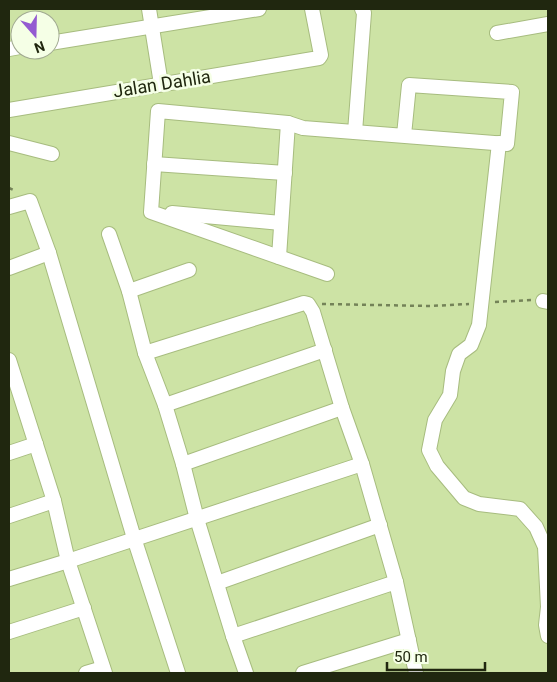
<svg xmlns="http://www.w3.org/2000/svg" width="557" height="682" font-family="Roboto,sans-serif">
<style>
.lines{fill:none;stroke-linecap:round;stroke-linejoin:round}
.street-casing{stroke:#a7bc7f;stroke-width:16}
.path{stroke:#748358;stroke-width:2.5;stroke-dasharray:4 4;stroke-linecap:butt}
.street{stroke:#fff;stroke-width:14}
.labels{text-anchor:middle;stroke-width:5;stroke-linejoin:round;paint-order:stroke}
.street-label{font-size:18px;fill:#20270f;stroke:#f5ffe6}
</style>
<rect width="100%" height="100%" fill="#cde3a5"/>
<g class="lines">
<g class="street-casing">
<g id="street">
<path d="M149,9L161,84"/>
<path d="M497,33L548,24"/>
<path d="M50,43L259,9"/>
<path d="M9,49L20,47"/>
<path d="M9,110L319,58L321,55L312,9"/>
<path d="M355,132L364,13L362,9"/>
<path d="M9,143L52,154"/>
<path d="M499,143L479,325L471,345L459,354L453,371L450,395L435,420L429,450L437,466L464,498L479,504L520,509L536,527L545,547L548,607L546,625L548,636"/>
<path d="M154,164L285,173"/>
<path d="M9,207L30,201L49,253L134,538L178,673"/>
<path d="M172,213L281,223"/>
<path d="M109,234L129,291L145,353L165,405L183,464L197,519L233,636L246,673"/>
<path d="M279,257L288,123"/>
<path d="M9,268L49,253"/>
<path d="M327,274L151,212L158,111L288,123L303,128L507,144L512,92L409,85L404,135"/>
<path d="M129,291L189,270"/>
<path d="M543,301L548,302"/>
<path d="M145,353L304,303L308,304L313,312L342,408L362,464L396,582L416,673"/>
<path d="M9,360L54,501L68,561L105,673"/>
<path d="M165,405L325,350"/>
<path d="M9,453L36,444"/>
<path d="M183,464L342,408"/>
<path d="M9,516L54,501"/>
<path d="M9,579L68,561L362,464"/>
<path d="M217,583L380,525"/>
<path d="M9,632L84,608"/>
<path d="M233,636L396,582"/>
<path d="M86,673L103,668"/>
<path d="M303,673L409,640"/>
</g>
</g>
<g class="path">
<path d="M9,188L16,191"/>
<path d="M495,302L532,300"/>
<path d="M322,304L430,306L469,304"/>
</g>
<use href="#street" class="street"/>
</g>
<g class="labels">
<g class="street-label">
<text transform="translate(162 84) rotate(-9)" y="6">Jalan Dahlia</text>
</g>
</g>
<rect width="557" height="682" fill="none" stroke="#20270f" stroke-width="20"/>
<g transform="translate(35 35) rotate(160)"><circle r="24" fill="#f5ffe6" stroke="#a0a990"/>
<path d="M0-4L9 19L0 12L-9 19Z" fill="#945ad1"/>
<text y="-8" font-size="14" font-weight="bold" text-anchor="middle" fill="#20270f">N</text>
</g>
<path d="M387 662v8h98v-8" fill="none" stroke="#20270f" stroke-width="2.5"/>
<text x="394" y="662" font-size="15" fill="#20270f" stroke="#f5ffe6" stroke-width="4" paint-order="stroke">50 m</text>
</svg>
